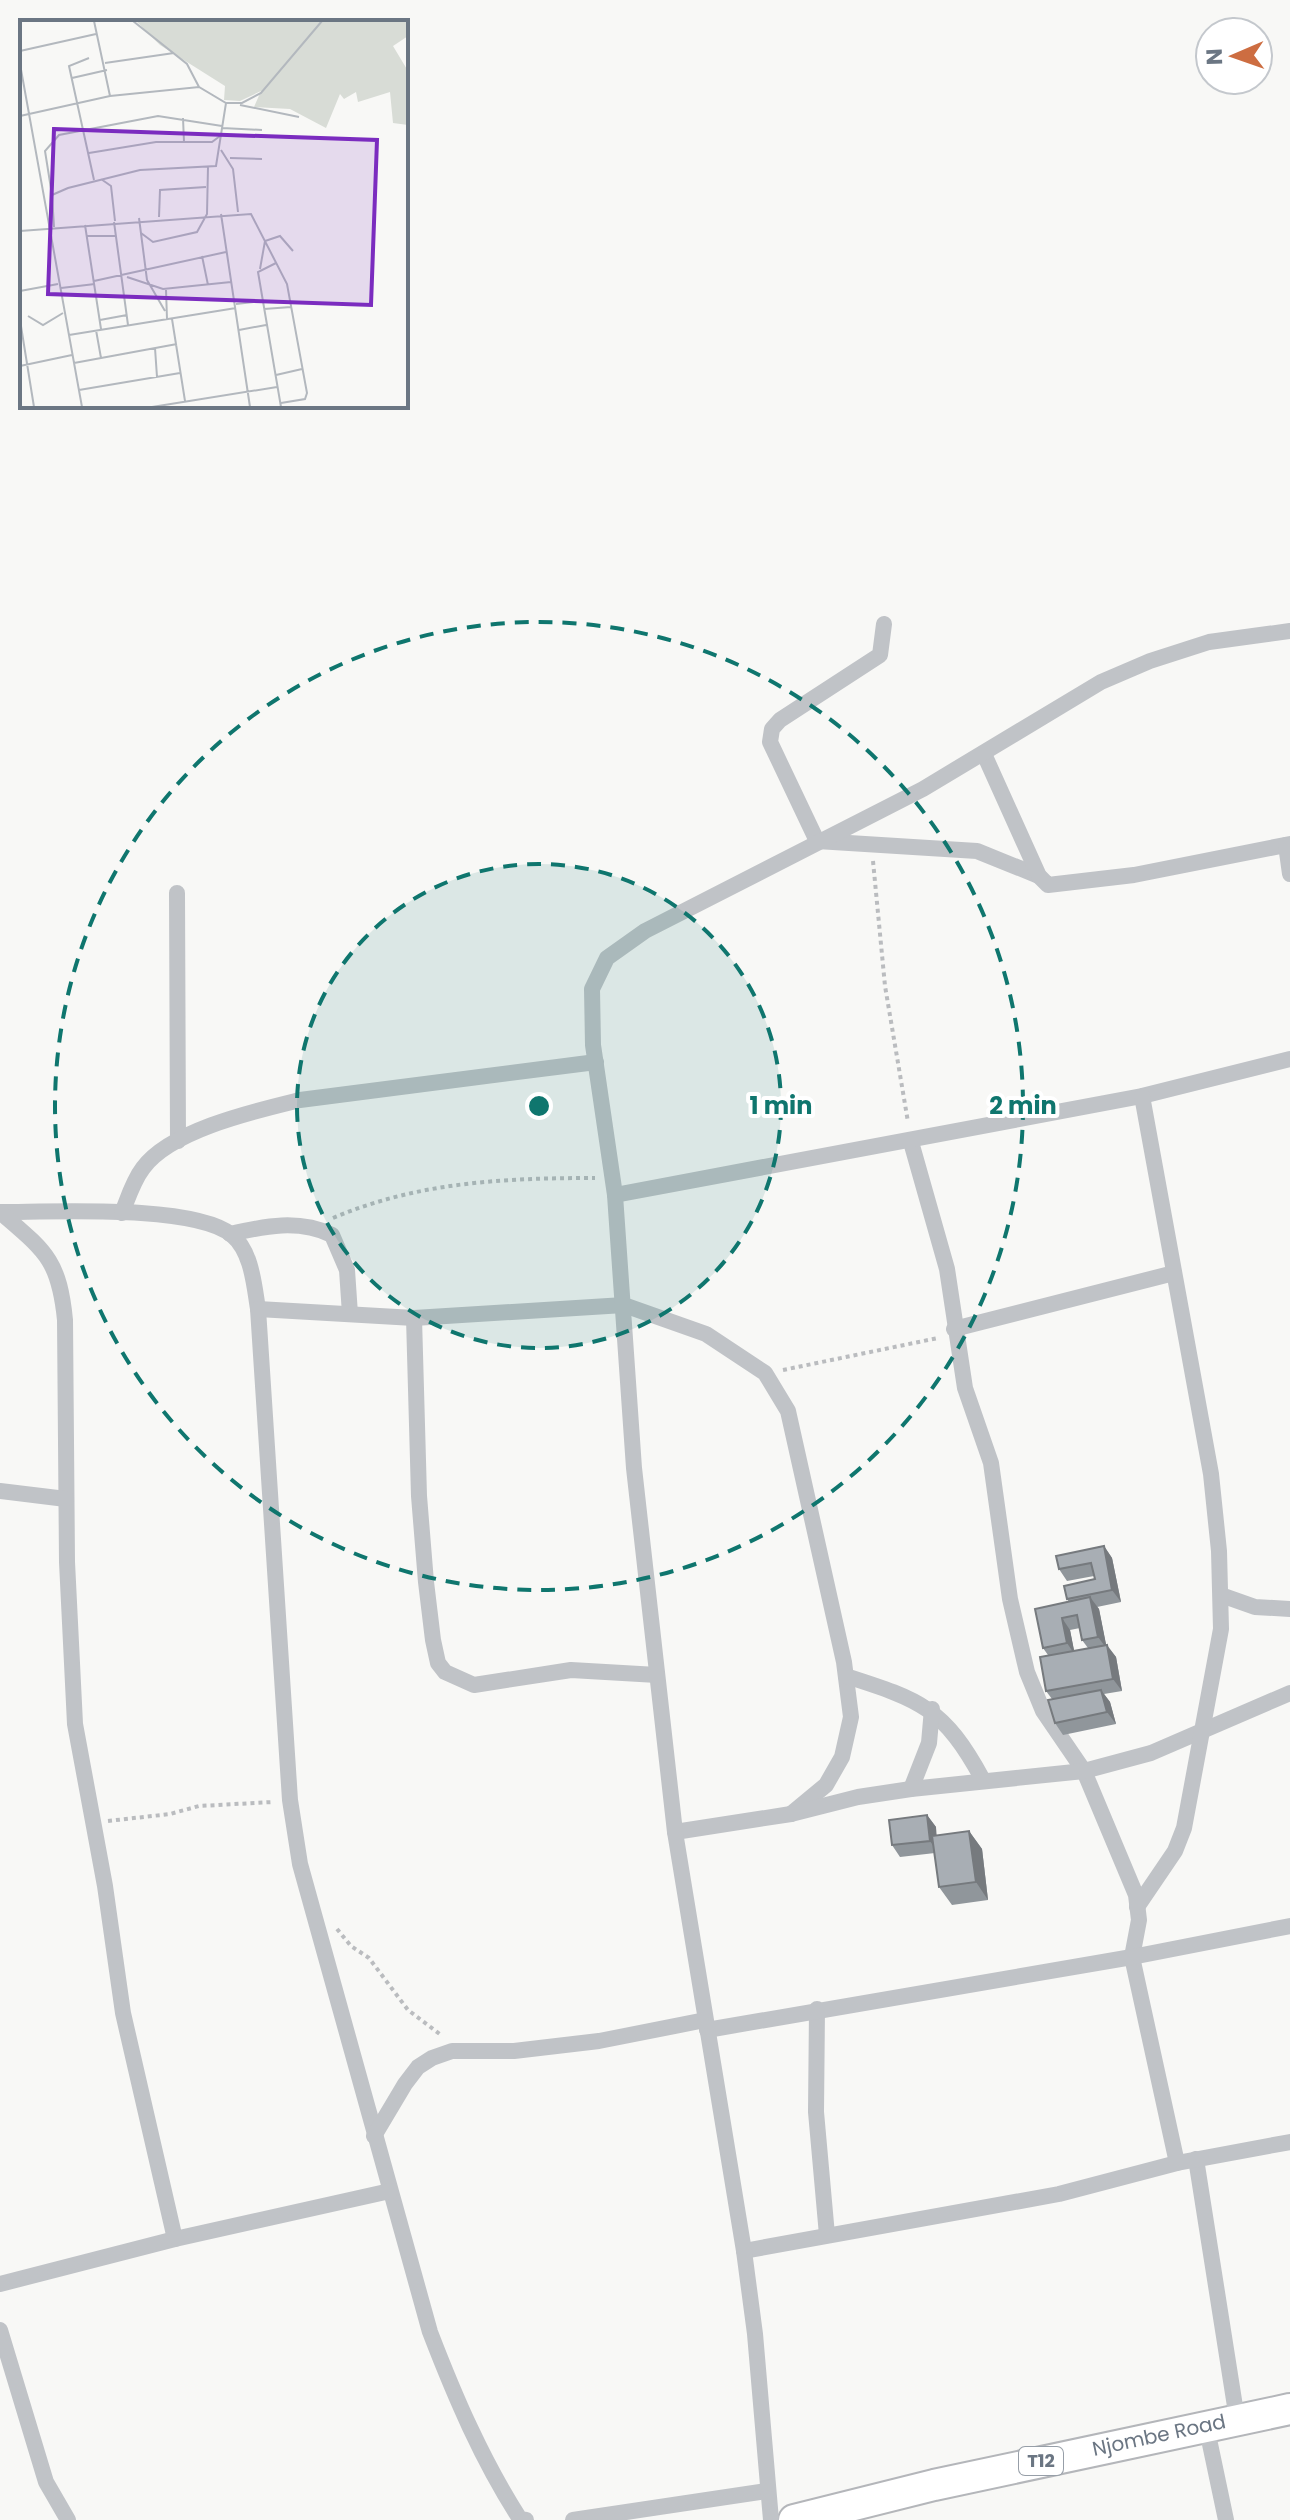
<svg xmlns="http://www.w3.org/2000/svg" width="1290" height="2520" font-family="Poppins,sans-serif">
<style>
.lines{fill:none;stroke-linecap:round;stroke-linejoin:round}
.highway-casing{stroke:#b4b6ba;stroke-width:34}
.path{stroke:#babcbf;stroke-width:4;stroke-dasharray:4 4;stroke-linecap:butt}
.street{stroke:#c0c3c7;stroke-width:16}
.highway{stroke:#fff;stroke-width:30}
.wall{fill:#90969b;fill-rule:evenodd}
.shaded-wall{fill:#767a7e}
.building{fill:#a8aeb4;stroke:#767a7e;stroke-width:2}
.ring{fill:none;stroke:#0f766e;stroke-width:4;stroke-dasharray:14 10}
.labels{text-anchor:middle;stroke-width:8;stroke-linejoin:round;paint-order:stroke}
.shield{fill:#fff;stroke:#979fa8;stroke-width:2}
.shield-label{font-size:18px;font-weight:bold;fill:#6b7683}
.street-label{font-size:20px;fill:#6b7683;stroke:#fff}
.inset-road{fill:none;stroke:#b3b8be;stroke-width:2}
.view{fill:#7b2cbf;fill-opacity:0.15;stroke:#7b2cbf;stroke-width:4}
.inset-edge{fill:none;stroke:#6b7683;stroke-width:4}
.centre{fill:#0f766e;stroke:#fff;stroke-width:4}
.ring-label{font-size:24px;text-anchor:middle;font-weight:bold;fill:#0f766e;stroke:#fff;stroke-width:8;stroke-linejoin:round;paint-order:stroke}
</style>
<rect width="100%" height="100%" fill="#f8f8f6"/>
<g class="lines">
<g class="highway-casing">
<path id="highway" d="M794,2520L934,2485L1290,2409"/>
</g>
<g class="path">
<path d="M873,861L885,986L908,1122"/>
<path d="M333,1218C418,1182 503,1178 595,1178"/>
<path d="M783,1370L938,1338"/>
<path d="M108,1821L170,1814L199,1806L273,1802"/>
<path d="M337,1929L351,1946L369,1958L408,2010L441,2035"/>
</g>
<g class="street">
<path d="M884,624L880,655L780,720L772,729L770,742L817,841L977,851L1039,876"/>
<path d="M984,754L1039,876L1048,885L1134,875L1290,844"/>
<path d="M1286,845L1290,874"/>
<path d="M177,893L178,1141"/>
<path d="M911,1142L947,1269L965,1388L991,1463L1010,1599L1027,1672L1043,1711L1084,1771L1136,1895L1139,1920L1132,1957L1177,2163"/>
<path d="M615,1195L1142,1096L1290,1059"/>
<path d="M0,1212C51,1212 194,1204 232,1235C252,1252 254,1285 258,1309L290,1800L300,1864L430,2332C455,2397 482,2460 520,2519L526,2520"/>
<path d="M0,1212C45,1251 59,1259 65,1320L67,1562L75,1724L105,1886L123,2013L175,2239"/>
<path d="M122,1213C128,1198 133,1181 143,1168C171,1130 255,1111 300,1100L596,1062"/>
<path d="M230,1234C265,1226 299,1219 332,1235L347,1270L350,1314"/>
<path d="M258,1309L414,1318L624,1305L706,1334L765,1373L788,1411L844,1662L851,1717L842,1757L826,1785L791,1814"/>
<path d="M414,1318L419,1496L426,1582L433,1640L438,1663L445,1672L474,1685L571,1670L657,1675"/>
<path d="M954,1329L1174,1273"/>
<path d="M0,1491L66,1499"/>
<path d="M1221,1595L1255,1607L1290,1609"/>
<path d="M846,1676C921,1700 944,1708 983,1780"/>
<path d="M911,1789L929,1743L932,1709"/>
<path d="M675,1832L791,1814L858,1797L911,1789L1084,1771L1151,1753L1290,1693"/>
<path d="M1137,1907L1175,1851L1184,1828L1221,1629L1219,1551L1211,1474L1142,1096"/>
<path d="M817,2009L816,2112L827,2235"/>
<path d="M707,2030L1132,1957L1290,1926"/>
<path d="M374,2136L405,2084L418,2067L432,2058L452,2051H514L599,2041L705,2020"/>
<path d="M1196,2159L1237,2419"/>
<path d="M744,2251L1059,2194L1177,2163L1290,2142"/>
<path d="M0,2284L175,2239L390,2191"/>
<path d="M0,2330L46,2482L68,2520"/>
<path d="M1206,2425L1226,2520"/>
<path d="M573,2520L766,2491"/>
<path d="M771,2520L755,2334L744,2251L675,1832L634,1468L615,1195L593,1045L592,989L607,958L645,931L923,789L1101,682L1150,661L1209,642L1290,631"/>
</g>
<use href="#highway" class="highway"/>
</g>
<g class="wall">
<path d="M1104,1546L1112,1558L1121,1602L1097,1607L1099,1609L1106,1645L1116,1657L1122,1691L1104,1694L1110,1702L1116,1724L1063,1735L1055,1723L1052,1699L1046,1691L1048,1655L1043,1648L1069,1602L1067,1599L1095,1579L1094,1576L1067,1581L1059,1569ZM1080,1628L1082,1640L1088,1648L1074,1651L1070,1630Z"/>
<path d="M927,1815L936,1827V1836L969,1831L982,1849L988,1900L952,1905L939,1887L935,1853L900,1857L892,1845Z"/>
</g>
<g class="shaded-wall">
<path d="M1104,1546L1112,1558L1121,1602L1112,1590Z"/>
<path d="M1090,1597L1099,1609L1107,1649L1098,1637Z"/>
<path d="M1062,1618L1070,1630L1075,1655L1067,1643Z"/>
<path d="M1107,1645L1116,1657L1122,1691L1113,1679Z"/>
<path d="M1101,1690L1110,1702L1116,1724L1107,1712Z"/>
<path d="M927,1815L936,1827L938,1853L930,1841Z"/>
<path d="M969,1831L982,1849L988,1900L976,1882Z"/>
</g>
<g class="building">
<path d="M1104,1546L1112,1590L1067,1599L1064,1586L1095,1579L1091,1563L1059,1569L1056,1556Z"/>
<path d="M1090,1597L1098,1637L1082,1640L1077,1615L1062,1618L1067,1643L1043,1648L1035,1609Z"/>
<path d="M1107,1645L1113,1679L1046,1691L1040,1657Z"/>
<path d="M1101,1690L1107,1712L1055,1723L1048,1700Z"/>
<path d="M927,1815L930,1841L892,1845L889,1820Z"/>
<path d="M969,1831L976,1882L939,1887L932,1836Z"/>
</g>
<circle cx="539" cy="1106" r="242" fill="#0f766e" fill-opacity=".12"/>
<g class="ring">
<circle cx="539" cy="1106" r="242"/>
<circle cx="539" cy="1106" r="484"/>
</g>
<g class="labels">
<rect class="shield" x="1019" y="2447" width="44" height="28" rx="6"/>
<g class="shield-label">
<text x="1041" y="2467">T12</text>
</g>
<g class="street-label">
<text transform="translate(1159 2435) rotate(-12)" y="7">Njombe Road</text>
</g>
</g>
<g transform="translate(20 20)">
<rect width="388" height="388" fill="#f8f8f6"/>
<path d="M116,1H388V16L373,26L388,51V105L373,103L370,72L338,82L336,72L324,79L320,74L306,108L270,89L234,87L241,71L220,81L204,80L205,66L140,25Z" fill="#d8dcd6"/>
<path class="inset-road" d="M74,1L90,76M113,1L167,44L179,67M0,31L76,14M69,38L49,46L74,160M85,43L154,33M0,44L62,387M52,58L87,50M220,85L279,97M0,96L90,76L179,67L206,83H222L241,73L302,1M163,98L164,122M202,108L242,110M201,130L213,149L218,192M69,133L136,122H192L200,116M210,138L242,139M81,159L91,166L95,201M32,175L25,131L39,115L138,96L202,106M201,194L230,387M139,197L140,170L186,167M119,198L127,260L145,291M94,202L108,305M65,205L81,309M34,207L32,175L48,168L120,150L196,146L206,83M0,211L231,194L267,264L287,373L285,379L261,383M121,213L133,222L177,212L187,194L188,147M67,216H96M182,236L188,265M256,243L238,252L261,387M240,249L245,221L260,216L273,231M107,257L143,269L211,262M74,261L206,232M41,268L75,264M146,270L147,299M0,271L38,264M216,284L243,281M244,289L271,287M8,296L23,305L43,293M152,299L165,381M0,300L14,387M80,300L107,295M76,310L81,338M219,310L246,305M49,315L216,288M135,328L137,357M54,343L157,324M0,346L52,335M256,355L282,349M59,370L160,353M132,387L257,367"/>
<path class="view" d="M34,109L357,120L351,285L28,274Z"/>
<rect width="388" height="388" class="inset-edge"/>
</g>
<circle cx="539" cy="1106" r="12" class="centre"/>
<g class="ring-label">
<text x="781" y="1114">1 min</text>
<text x="1023" y="1114">2 min</text>
</g>
<g transform="translate(1234 56) rotate(268)"><circle r="38" fill="#ffffff" stroke="#c4c8cd" stroke-width="2"/>
<path d="M0-6L14 30L0 20L-14 30Z" fill="#cd6d41"/>
<text y="-12" font-size="22" font-weight="bold" text-anchor="middle" fill="#6b7683">N</text>
</g>
</svg>
